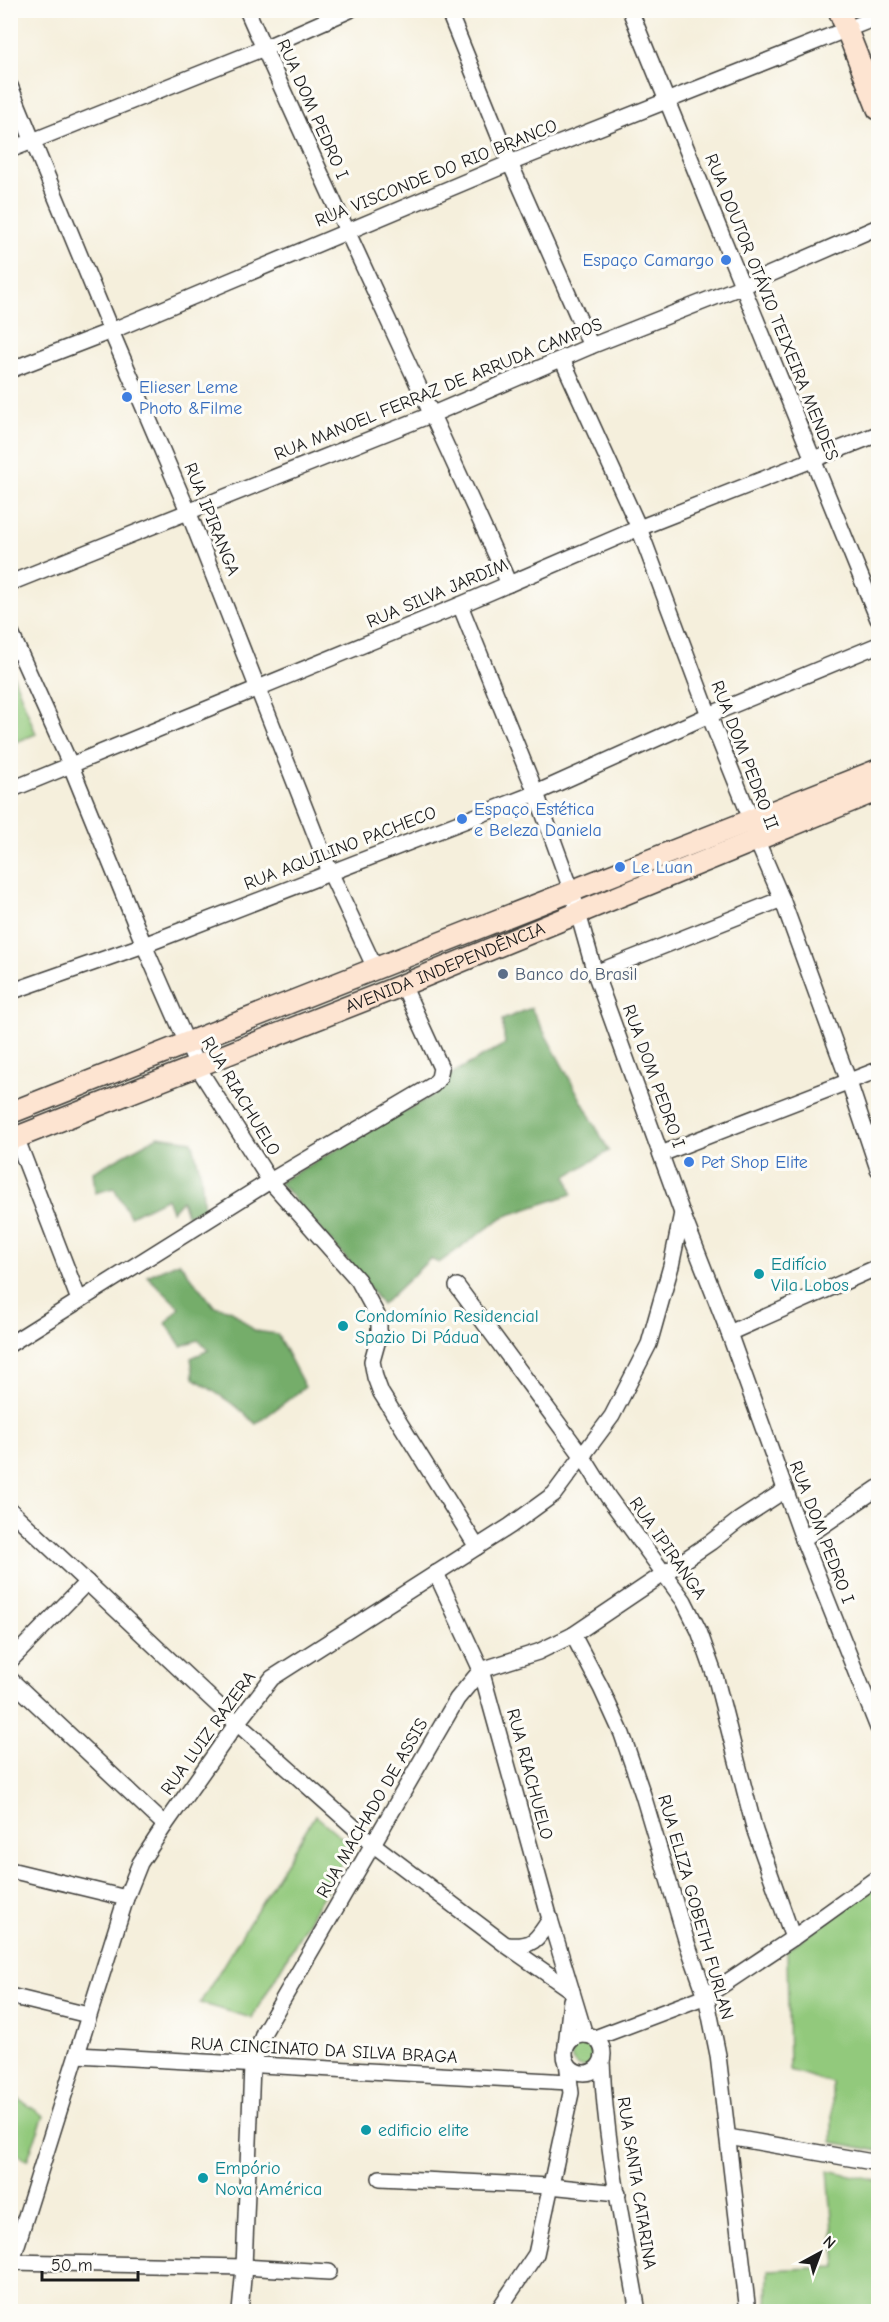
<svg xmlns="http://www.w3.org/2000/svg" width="889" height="2322" font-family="'Comic Neue',sans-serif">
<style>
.green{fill:#92c97b;stroke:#57724c;stroke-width:1.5}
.forest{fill:#75ad6b;stroke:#486444;stroke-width:1.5}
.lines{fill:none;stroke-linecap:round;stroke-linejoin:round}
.minor-casing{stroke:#3d3c39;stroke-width:18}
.secondary-casing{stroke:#3d3c39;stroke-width:24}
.minor{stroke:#fff;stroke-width:15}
.secondary{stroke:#fde4d1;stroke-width:21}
.shop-dot{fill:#3f7fe0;stroke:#fdfcf7;stroke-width:2}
.service-dot{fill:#5c6f8a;stroke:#fdfcf7;stroke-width:2}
.culture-dot{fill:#0f9aa8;stroke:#fdfcf7;stroke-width:2}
.labels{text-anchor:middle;stroke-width:6;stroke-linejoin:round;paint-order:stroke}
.street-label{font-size:18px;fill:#1c1c1c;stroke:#fdfcf7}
.shop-label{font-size:18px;fill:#366cbe;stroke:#fdfcf7;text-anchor:start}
.service-label{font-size:18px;fill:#4e5e75;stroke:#fdfcf7;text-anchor:start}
.culture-label{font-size:18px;fill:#0d838f;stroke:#fdfcf7;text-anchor:start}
</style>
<rect width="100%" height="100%" fill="#fdfcf7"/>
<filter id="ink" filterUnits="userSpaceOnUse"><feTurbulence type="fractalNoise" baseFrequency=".0167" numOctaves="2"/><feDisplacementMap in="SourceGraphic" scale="12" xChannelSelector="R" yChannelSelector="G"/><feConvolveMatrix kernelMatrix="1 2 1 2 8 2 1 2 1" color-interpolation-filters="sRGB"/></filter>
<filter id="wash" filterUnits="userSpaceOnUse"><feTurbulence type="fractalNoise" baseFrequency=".008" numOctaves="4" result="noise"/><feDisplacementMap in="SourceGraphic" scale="24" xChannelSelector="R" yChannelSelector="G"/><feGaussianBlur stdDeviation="1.35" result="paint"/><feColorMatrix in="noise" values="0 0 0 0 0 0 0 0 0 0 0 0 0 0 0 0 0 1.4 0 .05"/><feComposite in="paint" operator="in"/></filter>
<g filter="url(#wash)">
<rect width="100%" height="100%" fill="#f5efdc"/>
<g class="green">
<path d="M11,669L36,734L11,744H10Z"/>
<path d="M315,1815L352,1846L252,2018L200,2003Z"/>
<path d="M878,1885V2151L832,2142V2083L789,2070L787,1950Z"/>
<circle cx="584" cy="2054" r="13"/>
<path d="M10,2093L44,2116L27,2160L11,2148Z"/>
<path d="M828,2170L878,2181V2311H767L768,2270L836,2267Z"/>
</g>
<g class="forest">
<path d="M531,1008L609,1151L567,1176L572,1194L503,1217L439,1263L430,1259L382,1305L358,1272L279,1182L430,1097L451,1074L505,1044L502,1020Z"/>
<path d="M158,1136L192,1141L201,1175L204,1210L187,1215L182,1200L172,1211L167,1198L130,1216L114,1188L95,1193L93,1172Z"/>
<path d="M179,1262L214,1306L231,1310L255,1331L277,1334L305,1387L256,1424L237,1407L194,1378L191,1358L209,1350L198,1340L181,1346L166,1323L180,1308L147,1276Z"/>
</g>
</g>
<g filter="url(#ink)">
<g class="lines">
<g class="minor-casing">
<g id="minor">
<path d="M247,10C332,203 423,392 509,584"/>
<path d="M448,10L510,163L591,346"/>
<path d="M630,10L878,619"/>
<path d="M10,86L111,331L188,511L330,872L375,968"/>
<path d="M10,150L264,48L350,10"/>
<path d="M562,359L639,528L709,715L751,819L756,839L782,899L849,1082L878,1169"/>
<path d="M10,370L111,331L510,163L878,17"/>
<path d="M10,583L433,414L591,346L743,286L878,227"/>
<path d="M460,605L536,793L572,892L595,973L682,1213L729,1333L803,1539L878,1728"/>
<path d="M10,631L71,766L144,945L197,1066L270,1181L358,1280L377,1315L379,1325V1336L372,1361L375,1377L381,1393L477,1547"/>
<path d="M10,790L460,605L639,528L878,434"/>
<path d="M595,973L782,899"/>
<path d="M10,992L144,945L536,793L709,715L878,645"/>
<path d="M16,1137L79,1300"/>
<path d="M661,1154L878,1070"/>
<path d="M457,1286L583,1457L608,1497L684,1601L699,1631L716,1679L755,1831L793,1938"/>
<path d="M729,1333L878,1267"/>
<path d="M10,1344L270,1181L433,1085L439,1078L441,1068L403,985"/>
<path d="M10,1510L237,1723L374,1845L506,1945L572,1991"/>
<path d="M803,1539L878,1488"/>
<path d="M436,1573L481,1670L550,1919L585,2035"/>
<path d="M573,1635L601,1688L622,1734L643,1795L687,1943L706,1996L718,2055L748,2312"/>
<path d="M10,1661L87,1582"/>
<path d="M10,1679L165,1825"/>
<path d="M10,1870L126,1898"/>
<path d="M508,1945C533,1947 537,1940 550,1919"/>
<path d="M10,1996L88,2015"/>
<circle cx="584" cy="2054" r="19"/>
<path d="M595,2038L706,1996L793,1938L878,1877"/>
<path d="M566,2046L571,2000"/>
<path d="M77,2055L569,2082"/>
<path d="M602,2061C605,2145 624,2229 638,2312"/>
<path d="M728,2137L878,2163"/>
<path d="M380,2178L550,2186L618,2193"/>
<path d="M12,2262L244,2267L329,2272"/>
<path d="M10,2267L126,1898L140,1863L165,1825L237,1723L272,1678L510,1526L554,1494L612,1416L649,1344L671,1266L682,1213"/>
<path d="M240,2312L244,2267L252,2066L264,2032L457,1699L481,1670L538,1652L573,1635L711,1542L739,1520L785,1490"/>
<path d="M497,2312L536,2254L571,2093L567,2062"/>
</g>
</g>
<g class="secondary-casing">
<g id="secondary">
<path d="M839,10L878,109"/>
<path d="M10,1113L878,770"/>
<path id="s1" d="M10,1140L403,985L878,790"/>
</g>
</g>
<use href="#minor" class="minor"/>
<use href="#secondary" class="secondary"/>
</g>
</g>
<g class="shop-dot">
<circle cx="726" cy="260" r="6"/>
<circle cx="127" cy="397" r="6"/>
<circle cx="462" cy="819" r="6"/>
<circle cx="620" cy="867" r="6"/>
<circle cx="689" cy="1162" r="6"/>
</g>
<circle class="service-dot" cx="503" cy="974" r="6"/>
<g class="culture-dot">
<circle cx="759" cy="1274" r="6"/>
<circle cx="343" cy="1326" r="6"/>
<circle cx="366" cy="2130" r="6"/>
<circle cx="203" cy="2178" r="6"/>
</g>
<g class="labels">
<g class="street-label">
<text transform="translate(313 109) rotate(66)" y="6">RUA DOM PEDRO I</text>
<text transform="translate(436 173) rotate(-22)" y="6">RUA VISCONDE DO RIO BRANCO</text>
<text transform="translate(772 307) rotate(68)" y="6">RUA DOUTOR OTÁVIO TEIXEIRA MENDES</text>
<text transform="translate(438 389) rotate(-22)" y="6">RUA MANOEL FERRAZ DE ARRUDA CAMPOS</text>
<text transform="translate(212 519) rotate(68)" y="6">RUA IPIRANGA</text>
<text transform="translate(437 593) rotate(-23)" y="6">RUA SILVA JARDIM</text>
<text transform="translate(745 755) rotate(69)" y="6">RUA DOM PEDRO II</text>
<text transform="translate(340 848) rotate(-21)" y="6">RUA AQUILINO PACHECO</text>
<text dy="6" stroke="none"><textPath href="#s1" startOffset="468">AVENIDA INDEPENDÊNCIA</textPath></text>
<text transform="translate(654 1076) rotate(70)" y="6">RUA DOM PEDRO I</text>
<text transform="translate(241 1096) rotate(59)" y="6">RUA RIACHUELO</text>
<text transform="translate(822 1532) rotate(69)" y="6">RUA DOM PEDRO I</text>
<text transform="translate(668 1548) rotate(55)" y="6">RUA IPIRANGA</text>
<text transform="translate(208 1733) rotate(-54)" y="6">RUA LUIZ RAZERA</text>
<text transform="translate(530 1774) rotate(75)" y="6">RUA RIACHUELO</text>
<text transform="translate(372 1808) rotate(-60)" y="6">RUA MACHADO DE ASSIS</text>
<text transform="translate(696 1907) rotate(74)" y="6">RUA ELIZA GOBETH FURLAN</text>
<text transform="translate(324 2050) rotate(3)" y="6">RUA CINCINATO DA SILVA BRAGA</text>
<text transform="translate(637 2183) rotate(81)" y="6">RUA SANTA CATARINA</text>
</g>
<g class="shop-label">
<text x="714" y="266" text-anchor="end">Espaço Camargo</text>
<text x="139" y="393">Elieser Leme<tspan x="139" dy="21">Photo &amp;Filme</tspan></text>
<text x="474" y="815">Espaço Estética<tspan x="474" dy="21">e Beleza Daniela</tspan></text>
<text x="632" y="873">Le Luan</text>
<text x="701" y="1168">Pet Shop Elite</text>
</g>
<g class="service-label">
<text x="515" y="980">Banco do Brasil</text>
</g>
<g class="culture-label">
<text x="771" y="1270">Edifício<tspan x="771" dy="21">Vila Lobos</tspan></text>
<text x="355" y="1322">Condomínio Residencial<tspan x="355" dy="21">Spazio Di Pádua</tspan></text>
<text x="378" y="2136">edificio elite</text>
<text x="215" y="2174">Empório<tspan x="215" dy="21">Nova América</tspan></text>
</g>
</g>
<rect width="889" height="2322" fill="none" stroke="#fdfcf7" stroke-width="36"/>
<g transform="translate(820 2253) rotate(41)" stroke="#fdfcf7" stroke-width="4.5" paint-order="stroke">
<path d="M0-4.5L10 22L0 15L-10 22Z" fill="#1c1c1c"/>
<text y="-9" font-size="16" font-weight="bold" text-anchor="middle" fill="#1c1c1c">N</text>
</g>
<path d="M42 2271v9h96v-9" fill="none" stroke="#1c1c1c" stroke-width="3"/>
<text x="51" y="2271" font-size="18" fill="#1c1c1c" stroke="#fdfcf7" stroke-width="4.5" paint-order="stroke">50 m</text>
</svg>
